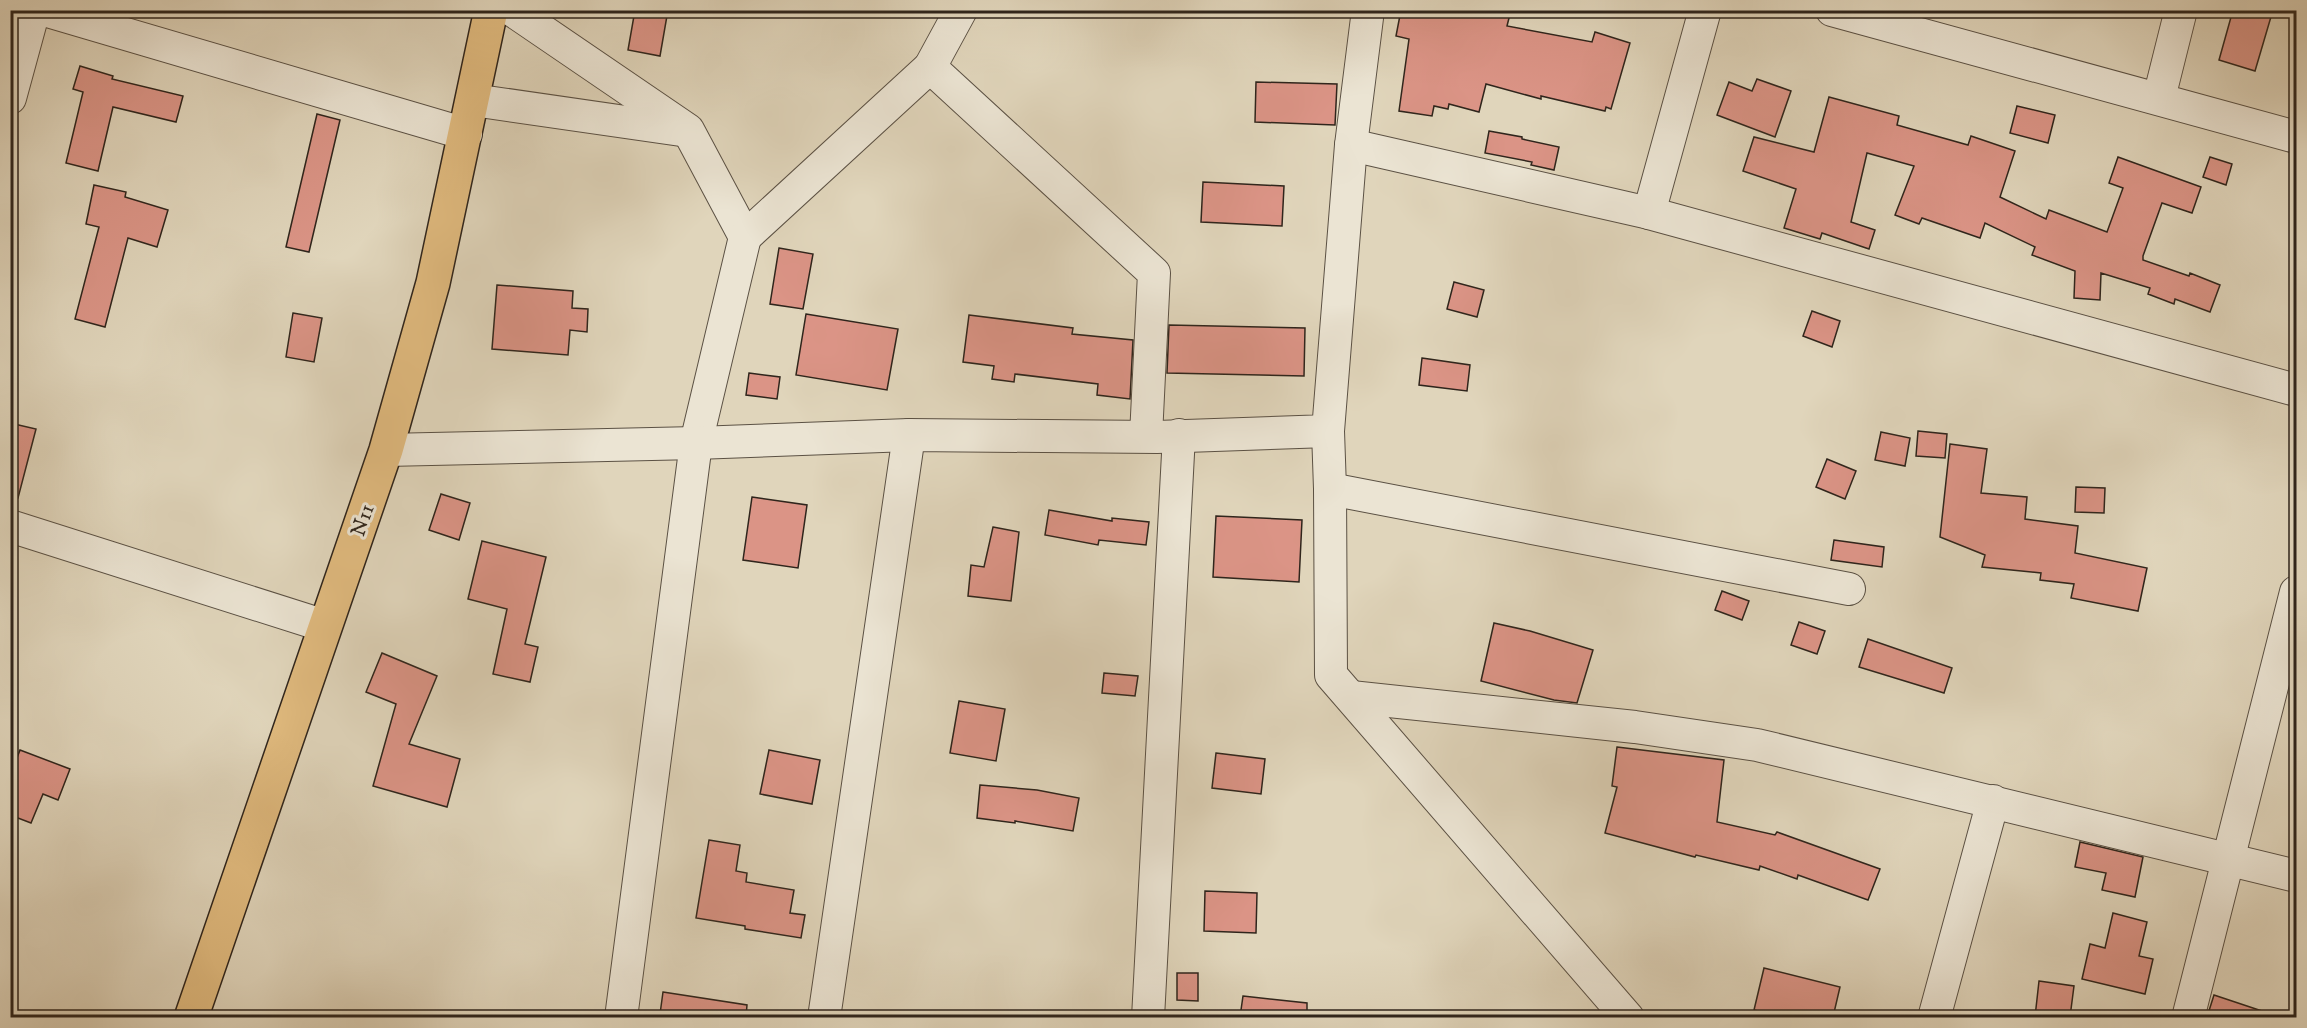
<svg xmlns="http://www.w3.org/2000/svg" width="2307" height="1028" font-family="'IM FELL DW Pica',serif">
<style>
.building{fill:#db9486;stroke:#2f251c;stroke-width:1.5}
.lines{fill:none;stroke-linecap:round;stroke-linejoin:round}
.street-casing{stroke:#5b5144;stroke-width:34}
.primary-casing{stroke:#2f251c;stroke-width:36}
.street{stroke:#ebe4d3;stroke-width:32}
.primary{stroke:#e0ba7e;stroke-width:33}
.labels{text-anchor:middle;stroke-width:6;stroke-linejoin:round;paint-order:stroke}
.street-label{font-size:21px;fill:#2f251c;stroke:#ebe4d3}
</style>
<rect width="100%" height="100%" fill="#e0d5bb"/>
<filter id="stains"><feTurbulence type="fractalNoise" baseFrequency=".00333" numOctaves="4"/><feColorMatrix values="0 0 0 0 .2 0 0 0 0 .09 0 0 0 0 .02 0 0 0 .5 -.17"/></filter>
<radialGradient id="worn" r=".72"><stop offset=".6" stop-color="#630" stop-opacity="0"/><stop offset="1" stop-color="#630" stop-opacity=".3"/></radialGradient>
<g class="building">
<path d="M635,10H668L660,56L628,50Z"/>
<path d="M1401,10H1511L1507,26L1592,42L1595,32L1630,43L1611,109L1606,107L1605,111L1541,96V99L1486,84L1479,112L1449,104L1448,109L1434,106L1432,116L1399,111L1409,39L1396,36Z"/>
<path d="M2233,10H2273L2255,71L2219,60Z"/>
<path d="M80,66L113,76L112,79L183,96L176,122L113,107L98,171L66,163L83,92L73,89Z"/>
<path d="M1757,79L1791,91L1775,137L1717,115L1729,82L1752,91Z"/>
<path d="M1256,82L1337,84L1335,125L1255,122Z"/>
<path d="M1829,97L1899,116L1897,125L1968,145L1971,136L2015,151L2000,197L2046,219L2049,210L2107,232L2123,188L2109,183L2118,157L2201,187L2192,213L2162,203L2143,256V260L2189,276L2190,273L2220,285L2210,312L2175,299L2174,304L2148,294L2150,288L2101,273L2100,300L2074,298L2075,271L2032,255L2035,247L1985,223L1980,238L1922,218L1919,224L1895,215L1914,166L1867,153L1851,222L1875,230L1869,249L1822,233L1820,239L1784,228L1796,189L1743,171L1754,137L1814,152Z"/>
<path d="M2017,106L2055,115L2048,143L2010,133Z"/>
<path d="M317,114L340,120L309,252L286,247Z"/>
<path d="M1489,131L1522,137V139L1559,147L1554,170L1531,165L1532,162L1485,153Z"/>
<path d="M2210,157L2232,164L2226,185L2203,177Z"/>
<path d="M1203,182L1284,186L1282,226L1201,222Z"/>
<path d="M94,185L126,192L125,197L168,210L157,247L128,238L105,327L75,319L99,227L86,224Z"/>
<path d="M779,248L813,254L803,309L770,304Z"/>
<path d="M1454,282L1484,290L1477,317L1447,309Z"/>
<path d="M497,285L573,291L572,308L588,309L587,332L570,330L568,355L492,349Z"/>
<path d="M1812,311L1840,321L1832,347L1803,336Z"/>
<path d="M293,313L322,318L314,362L286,357Z"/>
<path d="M806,314L898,329L887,390L796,375Z"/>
<path d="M969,315L1073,328L1072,334L1133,340L1130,399L1097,395L1098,384L1015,374L1014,382L992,379L994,366L963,362Z"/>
<path d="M1169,325L1305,328L1304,376L1167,373Z"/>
<path d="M1422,358L1470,365L1467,391L1419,385Z"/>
<path d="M749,373L780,377L777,399L746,395Z"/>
<path d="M10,423L36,429L18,498L10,497Z"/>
<path d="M1918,431L1947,434L1945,458L1916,456Z"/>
<path d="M1881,432L1910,438L1905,466L1875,460Z"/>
<path d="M1950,444L1987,449L1981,493L2027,497L2025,519L2078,526L2075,553L2147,568L2138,611L2071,598L2074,584L2040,580L2041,573L1982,567L1985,555L1940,537Z"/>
<path d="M1827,459L1856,471L1845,499L1816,487Z"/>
<path d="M2076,487L2105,488L2104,513L2075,512Z"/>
<path d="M441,494L470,503L459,540L429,530Z"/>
<path d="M752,497L807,505L798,568L743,560Z"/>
<path d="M1049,510L1112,521V518L1149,522L1146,545L1099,540L1098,545L1045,535Z"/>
<path d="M1216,516L1302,520L1299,582L1213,577Z"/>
<path d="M993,527L1019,532L1011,601L968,596L971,565L984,567Z"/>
<path d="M1834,540L1884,547L1882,567L1831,560Z"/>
<path d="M482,541L546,557L525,644L538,647L530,682L493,674L507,609L468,599Z"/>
<path d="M1722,591L1749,601L1742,620L1715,610Z"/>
<path d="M1799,622L1825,631L1817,654L1791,645Z"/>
<path d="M1494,623L1530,631L1593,650L1577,703L1554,700L1481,681Z"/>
<path d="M1868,639L1952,668L1944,693L1859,667Z"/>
<path d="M382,653L437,676L409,744L460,759L447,807L373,786L396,704L366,692Z"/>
<path d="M1104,673L1138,676L1135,696L1102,693Z"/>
<path d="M959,701L1005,709L996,761L950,753Z"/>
<path d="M1617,747L1724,760L1717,822L1775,835L1777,832L1880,869L1868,900L1798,875L1797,879L1760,866L1759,870L1696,855L1695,857L1605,833L1617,787L1612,786Z"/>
<path d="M20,750L70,769L58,800L43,794L31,823L10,815V776Z"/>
<path d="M769,750L820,760L812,804L760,794Z"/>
<path d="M1216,753L1265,759L1261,794L1212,788Z"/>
<path d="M980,785L1037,790L1079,798L1073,831L1015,821V823L977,818Z"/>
<path d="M709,840L740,845L736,871L747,873L746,882L794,890L790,913L805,915L801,938L745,929V926L696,918Z"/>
<path d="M2080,842L2143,857L2135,897L2102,890L2106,873L2075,867Z"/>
<path d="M1205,891L1257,893L1256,933L1204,931Z"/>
<path d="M2113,913L2147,922L2139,956L2153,959L2145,994L2082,979L2090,944L2105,948Z"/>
<path d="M1764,968L1840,987L1833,1017H1782L1754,1010Z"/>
<path d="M1177,973H1198V1001L1177,1000Z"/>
<path d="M2039,981L2074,986L2070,1017H2035Z"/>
<path d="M663,992L747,1005L746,1017H672L673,1016L660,1014Z"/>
<path d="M2214,995L2271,1014L2270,1017H2207Z"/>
<path d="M1243,996L1307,1003V1017H1240Z"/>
</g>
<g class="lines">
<g class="street-casing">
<g id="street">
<path d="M44,10L466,134"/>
<path d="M512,10L688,130L745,237L696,443L621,1018"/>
<path d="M961,10L930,67L1154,273L1146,436"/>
<path d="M1832,10L2296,137"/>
<path d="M10,98L34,10"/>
<path d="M2159,98L2181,10"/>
<path d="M473,100L681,130"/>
<path d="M1351,145L1649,213L2296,390"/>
<path d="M1649,213L1705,10"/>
<path d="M745,237L930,67"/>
<path d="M1328,431L1330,489L1331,675L1628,1018"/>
<path d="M386,450L696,443L909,435L1157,437L1328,431L1351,145L1368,10"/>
<path d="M1330,489L1849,589"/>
<path d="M10,526L325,626"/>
<path d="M1351,697L1635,727L1757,745L2296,876"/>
<path d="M824,1018L909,435"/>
<path d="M1148,1018L1179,435"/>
<path d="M1934,1018L1993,801"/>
<path d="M2188,1018L2296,592"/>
</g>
</g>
<g class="primary-casing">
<path id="primary" d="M191,1018L386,450L433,283L491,10"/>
</g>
<use href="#street" class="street"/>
<use href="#primary" class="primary"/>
</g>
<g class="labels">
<g class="street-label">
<text transform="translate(362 520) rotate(-71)" y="7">N11</text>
</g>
</g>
<rect width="2307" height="1028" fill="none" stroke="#e0d5bb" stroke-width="36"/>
<rect x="12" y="12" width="2283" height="1004" fill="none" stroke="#2f251c" stroke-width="3"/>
<rect x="18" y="18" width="2271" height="992" fill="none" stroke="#2f251c" stroke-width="1.5"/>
<rect width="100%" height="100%" filter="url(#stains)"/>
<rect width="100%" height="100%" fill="url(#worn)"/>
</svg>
